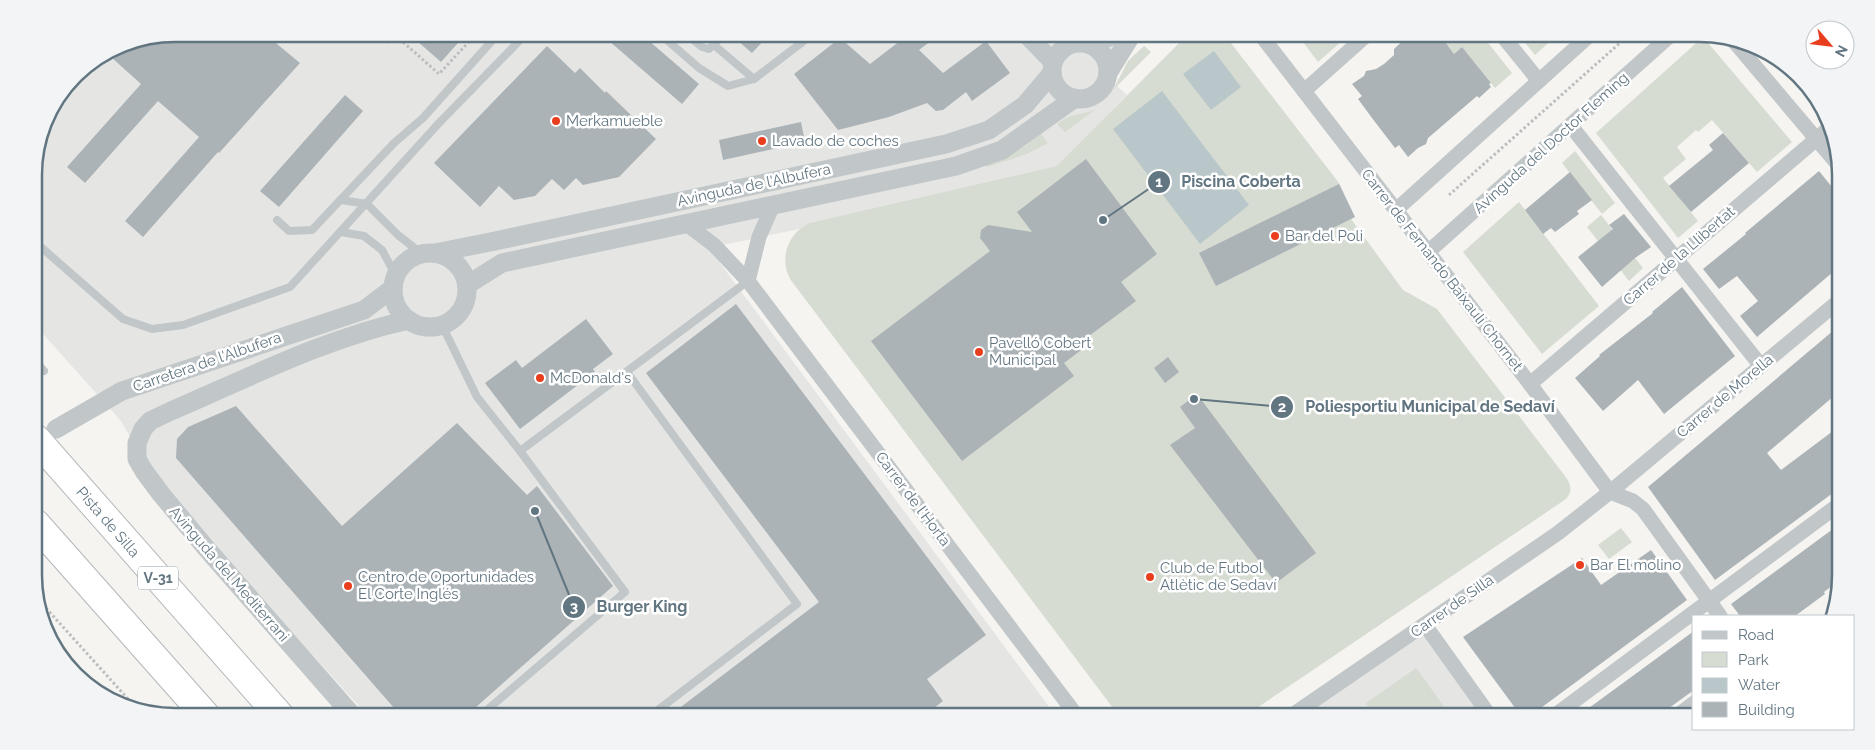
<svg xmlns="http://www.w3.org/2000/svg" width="1875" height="750" font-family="Raleway,sans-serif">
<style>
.built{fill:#e5e6e4}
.green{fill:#d6dcd1}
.water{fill:#b9c7ca}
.building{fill:#abb3b7}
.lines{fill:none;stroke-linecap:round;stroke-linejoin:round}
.motorway-casing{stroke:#b4b8ba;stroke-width:30}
.path{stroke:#bbbdbf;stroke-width:3;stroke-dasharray:2.5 2.5;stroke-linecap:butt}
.service{stroke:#c1c6c8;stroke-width:8}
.minor{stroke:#c1c6c8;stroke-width:15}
.tertiary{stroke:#c1c6c8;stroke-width:19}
.motorway{stroke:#fff;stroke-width:28}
.poi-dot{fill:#e83e1d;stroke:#fff;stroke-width:2}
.labels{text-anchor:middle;stroke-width:5;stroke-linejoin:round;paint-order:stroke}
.shield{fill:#fff;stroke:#919fa8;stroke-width:1}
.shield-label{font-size:14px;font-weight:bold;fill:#627682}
.poi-label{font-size:15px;fill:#627682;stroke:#fff;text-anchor:start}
.street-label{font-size:15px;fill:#627682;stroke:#fff}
.rim{fill:none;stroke:#627682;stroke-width:2.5}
.leader{fill:none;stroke:#627682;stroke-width:2}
.callout-dot{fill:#627682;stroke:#fff;stroke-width:2}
.mark-label{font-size:15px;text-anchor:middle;font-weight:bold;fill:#fff}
.callout-label{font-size:16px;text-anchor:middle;font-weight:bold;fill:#627682;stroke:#fff;stroke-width:5;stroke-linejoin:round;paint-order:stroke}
</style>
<rect width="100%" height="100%" fill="#f5f4f0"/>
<g class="built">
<path d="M176,34H1130L1099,69L1127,95L1057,167L809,223L799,229L709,248L1056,716H368L155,482L121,421L35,325L34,166L48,113L82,69L122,44Z"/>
<path d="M1425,625L1490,716H1293Z"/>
</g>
<g class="green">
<path d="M1188,34H1224L1339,183L1355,217L1351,219L1403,290L1437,309L1565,476C1571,484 1573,491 1566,499L1245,716H1119L790,279C779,258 788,233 809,223L1057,166Z"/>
<path d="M1297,34H1350L1318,62Z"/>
<path d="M1439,34H1481L1512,73L1495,88L1462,47L1454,54Z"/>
<path d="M1518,34H1551L1554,38L1535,55Z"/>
<path d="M1703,37L1792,142L1757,172L1712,120L1698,132L1696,130L1677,147L1686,159L1663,178L1698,221L1678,238L1596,133Z"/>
<path d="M1144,46L1151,52L1113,90L1128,61Z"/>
<path d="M1096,109L1065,132L1057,124C1073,112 1080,116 1096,109Z"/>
<path d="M1041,134L1048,143L1027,154L987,167L986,164L1025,146Z"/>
<path d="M1575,151L1615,203L1602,214L1562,163Z"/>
<path d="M1519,202L1599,306L1542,354L1463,252Z"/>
<path d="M1601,215L1643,268L1629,281L1587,227Z"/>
<path d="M1621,528L1632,542L1609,559L1598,545Z"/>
<path d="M1416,668L1451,716H1374L1366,703Z"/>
</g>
<g class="water">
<path d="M1214,51L1241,87L1211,110L1183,74Z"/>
<path d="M1162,91L1249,205L1200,244L1113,129Z"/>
</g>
<g class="building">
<path d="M176,34H265L300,63L219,153L218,152L143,237L125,221L199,137L158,101L85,183L67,167L141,84L111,57L122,44Z"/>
<path d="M409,34H466L441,62Z"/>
<path d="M601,34H641L699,84L682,104Z"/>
<path d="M730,34H770L752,53Z"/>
<path d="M909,34H940L919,50L943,73L986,41L1010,73L972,101L966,92L943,110L936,111L927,103L889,117L838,130L794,74L840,38L870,64Z"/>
<path d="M1410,34H1439L1454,54L1462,47L1491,83L1489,84L1491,87L1479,98L1477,96L1428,138L1426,144L1418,148L1408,157L1399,145L1395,148L1372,118L1358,99L1362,96L1352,84L1364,76L1366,71L1376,69L1384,64L1394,55V49Z"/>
<path d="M547,46L575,73L580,68L605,93L606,91L656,139L619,177L583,185L576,178L564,190L552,179L535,196L514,200L499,186L480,207L434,163Z"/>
<path d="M345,95L363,111L279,207L260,191Z"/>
<path d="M801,122L805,142L723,160L719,140Z"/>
<path d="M1723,133L1749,163L1691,212L1669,186L1713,150L1709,145Z"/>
<path d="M1086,159L1157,254L1121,282L1136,301L1089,336L1093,341L1064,363L1074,376L962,461L871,341L990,251L980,238L981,230L988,225L1032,232L1017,212Z"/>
<path d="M1819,171L1840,197V266L1757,337L1740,316L1758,301L1737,276L1719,289L1703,269L1746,234L1745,233Z"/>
<path d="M1570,172L1592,200L1577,211L1579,214L1555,232L1551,228L1543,234L1525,210Z"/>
<path d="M1339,184L1355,217L1216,286L1199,253Z"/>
<path d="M1624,214L1651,247L1635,258L1602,287L1578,257L1613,229L1609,225Z"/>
<path d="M1682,287L1735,356L1664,414L1638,380L1603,411L1575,378L1600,356L1599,355L1653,313L1652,312Z"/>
<path d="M736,304L986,635L927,679L943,701L924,716H669L819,602L646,373Z"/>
<path d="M586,319L613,354L593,369L595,372L520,429L485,383L516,360L522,368Z"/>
<path d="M1840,325L1841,390L1767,453L1781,470L1841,425V487L1715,580L1648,487Z"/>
<path d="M1168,357L1179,372L1165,383L1154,368Z"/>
<path d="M1197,394L1316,553L1276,583L1170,445L1195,428L1180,407Z"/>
<path d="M236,406L342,526L457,423L527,495L537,486L613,586L466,716H401L176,458L177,439L188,427Z"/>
<path d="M1841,523L1840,580L1824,592L1825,594L1795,616H1740L1731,604Z"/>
<path d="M1651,550L1687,600L1530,716H1521L1463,637L1582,558L1601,585Z"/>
<path d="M1694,631V690L1658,716H1578Z"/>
</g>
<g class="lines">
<g class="motorway-casing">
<g id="motorway">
<path d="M36,439L280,716"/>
<path d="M36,524L206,716"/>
</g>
</g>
<g class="path">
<path d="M378,34L387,42L394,34L439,74L476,34"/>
<path d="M1449,195L1630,34"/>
<path d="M36,597L138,710"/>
</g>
<g class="service">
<path d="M660,34L699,68L728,86L754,79L813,34"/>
<path d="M686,34L702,47L709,49L724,34"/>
<path d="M714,45L754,79"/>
<path d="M341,200L367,204L398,235L422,254"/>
<path d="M277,220L289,231L312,230L394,143L423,118L498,34"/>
<path d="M341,232L364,236L382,250L396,276"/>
<path d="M34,241L123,319L152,329L183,325L290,287L439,123L526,34"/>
<path d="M442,325L477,397L520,451L625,592L480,716"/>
<path d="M35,361L44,371"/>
<path d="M627,372L797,604L650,716"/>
<path d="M520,451L748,281"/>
</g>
<g class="minor">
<path d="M1260,34L1530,384L1610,492L1633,501L1643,509L1720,616"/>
<path d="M1501,34L1539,81"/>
<path d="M1732,39L1840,167"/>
<path d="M1304,91L1368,34"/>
<path d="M1571,126L1761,366"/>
<path d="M1396,210L1591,34"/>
<path d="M685,223L714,245L748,281L1077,716"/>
<path d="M1428,252L1672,34"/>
<path d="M748,281L759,237L773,205"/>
<path d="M1530,384L1828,129"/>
<path d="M1425,625L1490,716"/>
<path d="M1291,716L1558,533L1610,492L1840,300"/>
<path d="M1554,716L1841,503"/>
<path d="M1677,716L1694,703"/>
</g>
<g class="tertiary">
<path d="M1026,34L1053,62"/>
<circle cx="1080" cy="71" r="28"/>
<path d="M1091,45L1116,34"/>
<path d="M1108,73L1132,34"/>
<path d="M435,253L495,241L946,144L989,130L1025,105L1052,73"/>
<circle cx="430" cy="290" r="37"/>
<path d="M467,285L502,263L956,166L1002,150L1075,98"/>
<path d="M56,429L122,391L364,310L393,288"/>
<path d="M353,716L206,548L161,494L144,471L137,459V443L143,429L150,421L171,411C248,378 326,338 409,320"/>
</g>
<use href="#motorway" class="motorway"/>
</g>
<g class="poi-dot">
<circle cx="556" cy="121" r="5"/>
<circle cx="762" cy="141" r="5"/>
<circle cx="1275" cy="236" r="5"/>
<circle cx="979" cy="352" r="5"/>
<circle cx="540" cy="378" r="5"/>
<circle cx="1580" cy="565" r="5"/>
<circle cx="1150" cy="577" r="5"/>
<circle cx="348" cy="586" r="5"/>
</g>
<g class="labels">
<rect class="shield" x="138" y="566.5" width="40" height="23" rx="4"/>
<g class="shield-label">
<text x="158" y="583">V-31</text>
</g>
<g class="poi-label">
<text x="566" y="126">Merkamueble</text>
<text x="772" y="146">Lavado de coches</text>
<text x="1285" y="241">Bar del Poli</text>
<text x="989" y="348">Pavelló Cobert<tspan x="989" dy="17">Municipal</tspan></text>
<text x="550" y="383">McDonald's</text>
<text x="1590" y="570">Bar El molino</text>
<text x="1160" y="573">Club de Futbol<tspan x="1160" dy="17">Atlètic de Sedaví</tspan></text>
<text x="358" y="582">Centro de Oportunidades<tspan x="358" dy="17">El Corte Inglés</tspan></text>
</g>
<g class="street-label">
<text transform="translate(1551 143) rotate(-42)" y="5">Avinguda del Doctor Fleming</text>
<text transform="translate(754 185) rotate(-12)" y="5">Avinguda de l'Albufera</text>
<text transform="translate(1679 256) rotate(-41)" y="5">Carrer de la Llibertat</text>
<text transform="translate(1442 270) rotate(52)" y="5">Carrer de Fernando Baixaulí Chornet</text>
<text transform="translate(207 362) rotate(-19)" y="5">Carretera de l'Albufera</text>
<text transform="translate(1725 396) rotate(-40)" y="5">Carrer de Morella</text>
<text transform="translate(913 499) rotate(53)" y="5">Carrer de l'Horta</text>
<text transform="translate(108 522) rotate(49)" y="5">Pista de Silla</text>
<text transform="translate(229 574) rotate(49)" y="5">Avinguda del Mediterrani</text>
<text transform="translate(1452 606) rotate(-35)" y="5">Carrer de Silla</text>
</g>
</g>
<path d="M0 0H1875V750H0ZM175 42H1699A133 133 0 0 1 1832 175V575A133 133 0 0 1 1699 708H175A133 133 0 0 1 42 575V175A133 133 0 0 1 175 42Z" fill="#f2f4f5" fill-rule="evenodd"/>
<path class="rim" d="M175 42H1699A133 133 0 0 1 1832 175V575A133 133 0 0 1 1699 708H175A133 133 0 0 1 42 575V175A133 133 0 0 1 175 42Z"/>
<path class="leader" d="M1103 220L1159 182M1194 399L1282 407M535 511L574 607"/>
<g class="callout-dot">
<circle cx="1103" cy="220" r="5"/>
<circle cx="1194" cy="399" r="5"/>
<circle cx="535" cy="511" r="5"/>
<circle cx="1159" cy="182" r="12"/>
<circle cx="1282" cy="407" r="12"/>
<circle cx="574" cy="607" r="12"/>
</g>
<g class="mark-label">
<text x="1159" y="187">1</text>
<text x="1282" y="412">2</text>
<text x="574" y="612">3</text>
</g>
<g class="callout-label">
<text x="1241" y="187">Piscina Coberta</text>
<text x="1430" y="412">Poliesportiu Municipal de Sedaví</text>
<text x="642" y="612">Burger King</text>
</g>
<rect x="1692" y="615" width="162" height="115" fill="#ffffff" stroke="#c0c8cd"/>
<rect x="1702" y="631" width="25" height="8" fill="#c1c6c8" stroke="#c0c8cd"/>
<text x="1738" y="640" font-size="15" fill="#627682">Road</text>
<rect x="1702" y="652" width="25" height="15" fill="#d6dcd1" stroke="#c0c8cd"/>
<text x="1738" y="665" font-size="15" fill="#627682">Park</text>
<rect x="1702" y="678" width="25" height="15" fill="#b9c7ca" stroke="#c0c8cd"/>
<text x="1738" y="690" font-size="15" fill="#627682">Water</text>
<rect x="1702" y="702" width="25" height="15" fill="#abb3b7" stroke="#c0c8cd"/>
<text x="1738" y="715" font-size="15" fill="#627682">Building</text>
<g transform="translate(1830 45) rotate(118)"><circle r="24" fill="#ffffff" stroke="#c0c8cd"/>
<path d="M0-4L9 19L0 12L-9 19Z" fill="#e83e1d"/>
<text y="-8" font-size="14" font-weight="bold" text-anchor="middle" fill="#627682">N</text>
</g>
</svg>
